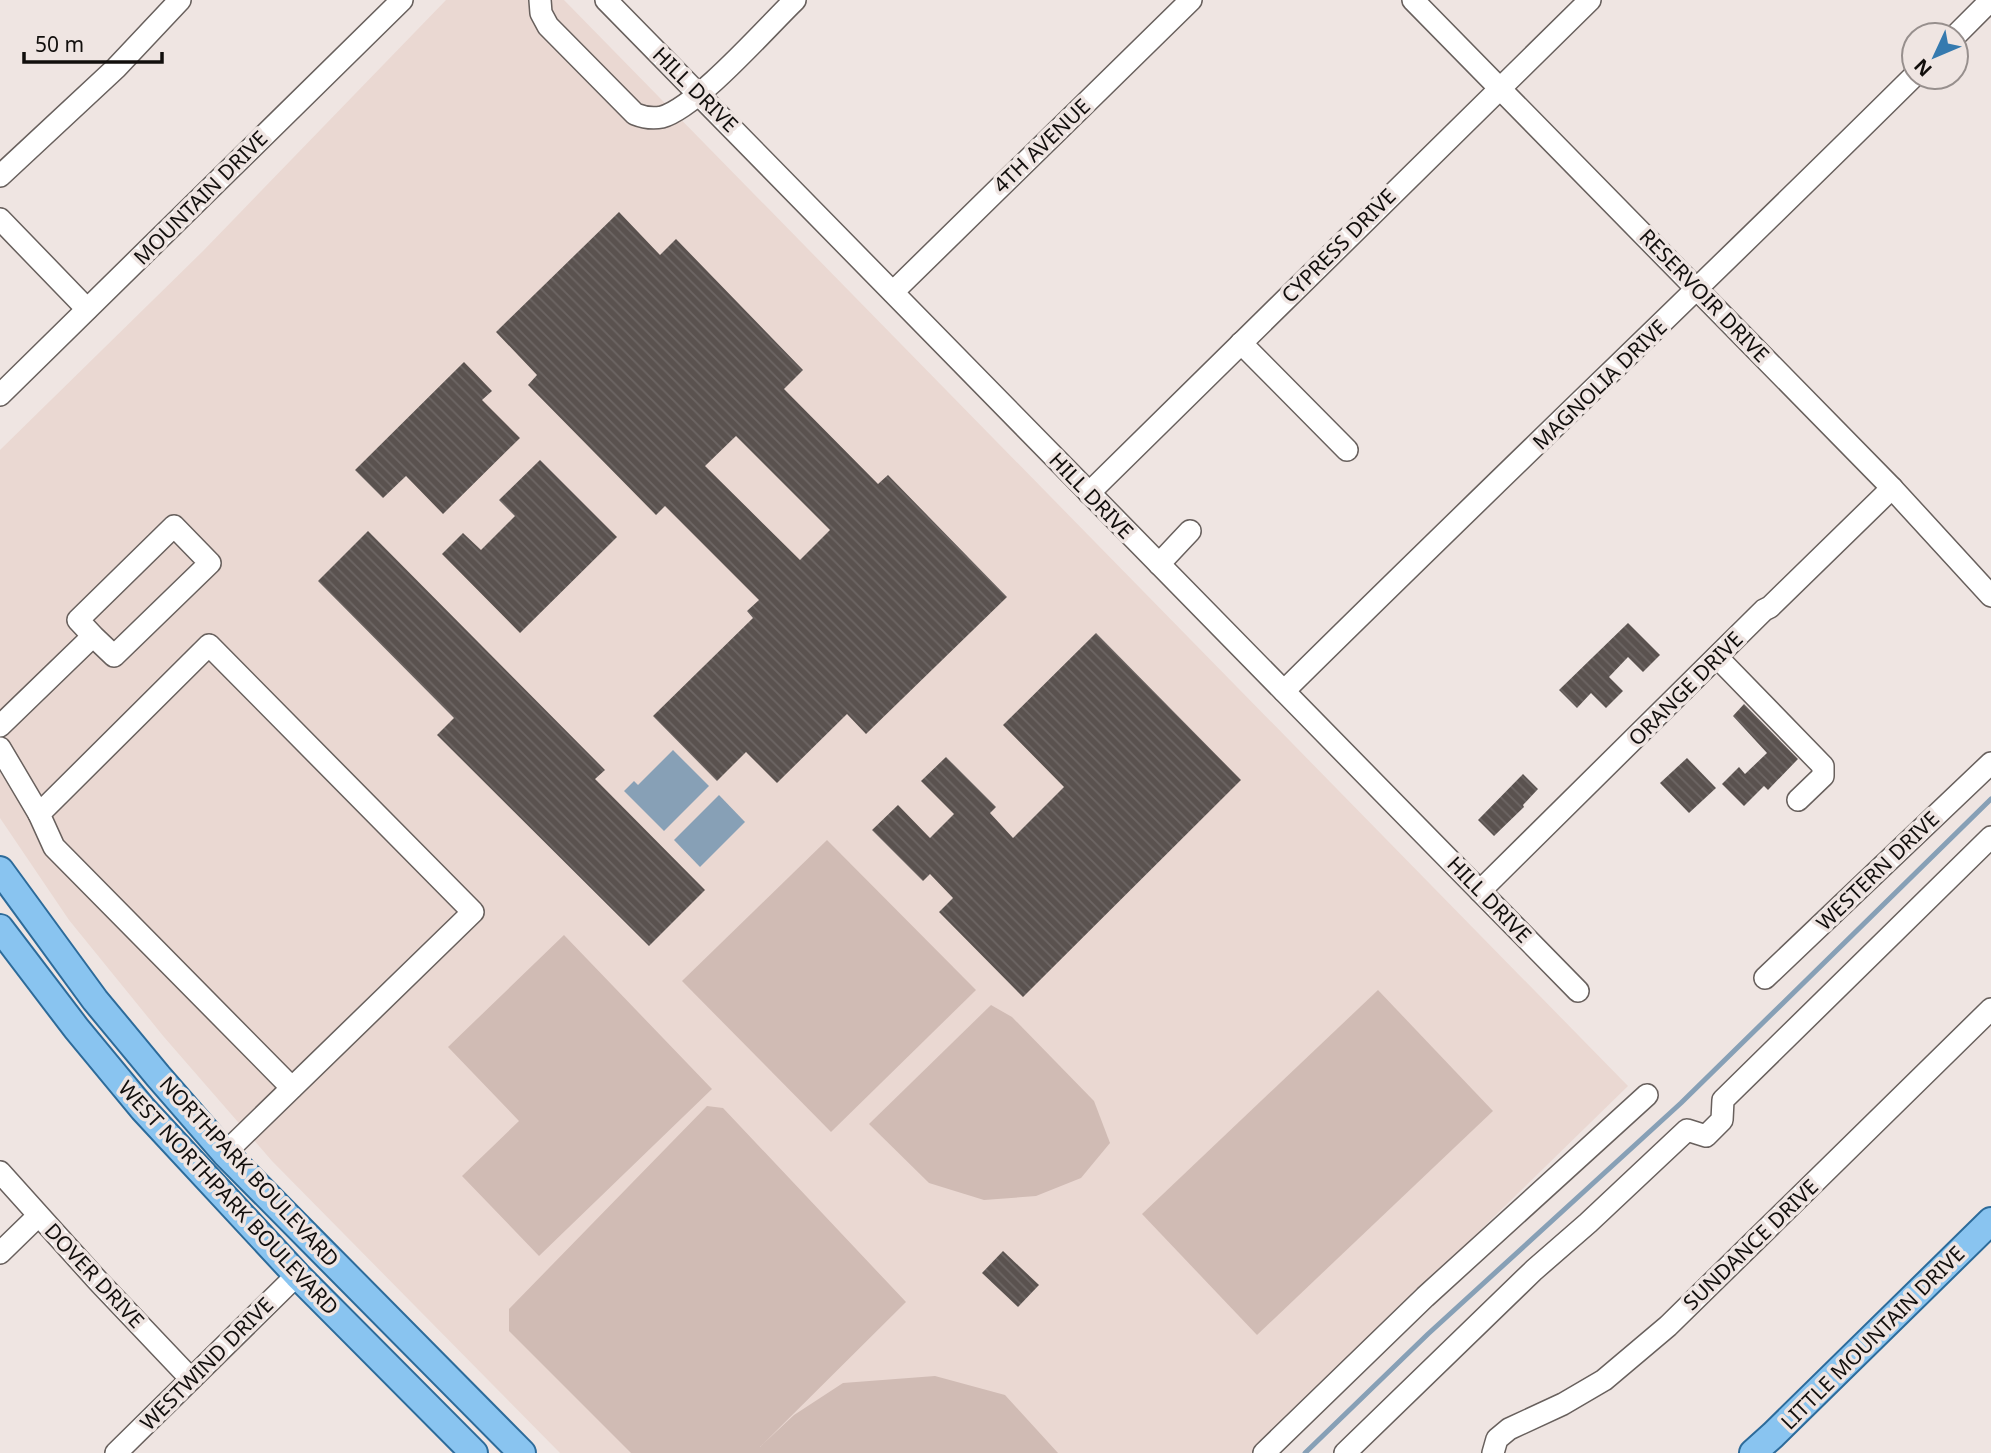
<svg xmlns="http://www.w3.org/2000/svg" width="1991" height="1453" font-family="'Noto Sans',sans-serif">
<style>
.built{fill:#ead8d2}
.pitch{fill:#d0bbb4}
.water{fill:#87a0b6}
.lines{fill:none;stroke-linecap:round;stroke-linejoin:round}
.stream{stroke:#87a0b6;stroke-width:5}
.building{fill:url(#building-back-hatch);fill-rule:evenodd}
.minor-casing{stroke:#68605d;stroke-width:24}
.major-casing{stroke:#2d6b9a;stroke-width:30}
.minor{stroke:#fff;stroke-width:21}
.major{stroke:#89c4f0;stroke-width:26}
.labels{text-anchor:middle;stroke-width:7;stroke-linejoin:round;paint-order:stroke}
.street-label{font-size:21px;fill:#120f0d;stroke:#efe5e2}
</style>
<defs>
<pattern id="building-back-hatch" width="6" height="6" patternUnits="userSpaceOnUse" patternTransform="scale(1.75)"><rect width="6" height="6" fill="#5a524f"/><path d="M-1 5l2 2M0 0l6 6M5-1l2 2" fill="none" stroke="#6d6664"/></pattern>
</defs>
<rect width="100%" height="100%" fill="#efe5e2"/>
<path class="built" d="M446,0H564L1628,1086L1252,1453H560L272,1161L164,1037L69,920L0,818V450L203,251Z"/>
<g class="pitch">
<path d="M827,840L976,990L831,1132L682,981Z"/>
<path d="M564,935L712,1089L539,1256L462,1176L519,1121L448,1047Z"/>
<path d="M1378,990L1493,1111L1257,1335L1142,1214Z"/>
<path d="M991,1005L1012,1017L1094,1101L1110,1143L1081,1178L1036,1196L984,1200L929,1183L869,1124Z"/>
<path d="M707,1106L723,1108L906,1302L760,1447L794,1415L843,1383L935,1376L1005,1395L1058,1453H631L509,1331V1309Z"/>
</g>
<g class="water">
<path d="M673,750L709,786L664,831L624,791L634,781L638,785Z"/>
<path d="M719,795L745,822L700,867L674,840Z"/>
</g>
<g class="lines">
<path class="stream" d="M1305,1453L1428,1334L1681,1103L1991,799"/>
</g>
<g class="building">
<path d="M619,212L660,255L676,239L803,370L784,389L878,484L888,475L1007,597L866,734L847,714L777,783L746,752L717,781L653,716L753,618L747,611L759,600L665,506L656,515L528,385L537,375L496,332ZM736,436L830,530L800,560L705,466Z"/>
<path d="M464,362L492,391L482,400L520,438L443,514L406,476L383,498L355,470Z"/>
<path d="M540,460L617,537L520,633L442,554L463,533L481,550L515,516L499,500Z"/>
<path d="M368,531L605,770L595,779L705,890L649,946L437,735L454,718L318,581Z"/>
<path d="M1628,623L1660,655L1643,672L1628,657L1609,677L1623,691L1606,708L1591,693L1577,708L1559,690Z"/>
<path d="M1096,633L1241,780L1023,997L939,912L953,898L930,874L923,881L872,830L898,805L930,838L954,814L921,781L946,757L996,807L990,813L1013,838L1064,787L1003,725Z"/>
<path d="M1744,704L1798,759L1768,790L1764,786L1744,806L1722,784L1739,767L1745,774L1767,753L1733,716Z"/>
<path d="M1687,758L1716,788L1689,813L1660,783Z"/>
<path d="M1523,774L1538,789L1523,805L1524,807L1494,836L1478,820Z"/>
<path d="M1003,1251L1039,1285L1018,1307L982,1273Z"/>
</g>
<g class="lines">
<g class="minor-casing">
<g id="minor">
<path d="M540,0L541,13L548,26L635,114C645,118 652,119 662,117C697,107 766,28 795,0"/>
<path d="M606,0L1578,991"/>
<path d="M1413,0L1892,488L1991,596"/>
<path d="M1956,35L1991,0"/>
<path d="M0,176L116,68L180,0"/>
<path d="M0,219L87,309"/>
<path d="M893,292L1191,0"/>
<path d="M1241,343L1347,450"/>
<path d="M0,395L402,0"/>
<path d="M1089,493L1590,0"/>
<path d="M1159,564L1190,531"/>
<path d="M1717,657L1823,766V776L1798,800"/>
<path d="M1284,691C1492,485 1705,283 1914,76"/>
<path d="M0,726L93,636L114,656L210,563L174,526L78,620L93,636"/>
<path d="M0,748L39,814"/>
<path d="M1480,891L1764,610L1770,607L1892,488"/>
<path d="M1765,978L1991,763"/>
<path d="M225,1153L473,912L209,645L39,814L54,847L292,1088"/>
<path d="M0,1172L98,1281L191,1379"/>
<path d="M0,1253L38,1216"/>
<path d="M116,1453L297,1275"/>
<path d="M1264,1453L1425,1297L1647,1095"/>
<path d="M1345,1453L1534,1270L1588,1223L1687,1130L1706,1136L1722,1120L1723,1100L1991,837"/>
<path d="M1493,1453L1497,1439L1509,1429L1563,1404L1604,1380L1668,1326L1991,1009"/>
</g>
</g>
<g class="major-casing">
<g id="major">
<path d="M0,870L95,1000L158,1076L225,1153L522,1453"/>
<path d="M0,928L76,1028L143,1109L297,1275L474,1453"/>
<path d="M1753,1453L1773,1435L1991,1221"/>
</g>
</g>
<use href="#minor" class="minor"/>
<use href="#major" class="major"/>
</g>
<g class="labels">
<g class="street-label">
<text transform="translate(695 90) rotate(45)" y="7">HILL DRIVE</text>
<text transform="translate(1042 146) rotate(-44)" y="7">4TH AVENUE</text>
<text transform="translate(201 198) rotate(-45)" y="7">MOUNTAIN DRIVE</text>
<text transform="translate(1339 246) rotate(-45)" y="7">CYPRESS DRIVE</text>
<text transform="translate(1704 296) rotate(46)" y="7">RESERVOIR DRIVE</text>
<text transform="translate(1600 385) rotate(-44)" y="7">MAGNOLIA DRIVE</text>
<text transform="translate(1091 496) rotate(46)" y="7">HILL DRIVE</text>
<text transform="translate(1686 689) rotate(-45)" y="7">ORANGE DRIVE</text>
<text transform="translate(1878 871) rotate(-44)" y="7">WESTERN DRIVE</text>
<text transform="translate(1489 900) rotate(46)" y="7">HILL DRIVE</text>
<text transform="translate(249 1172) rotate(47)" y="7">NORTHPARK BOULEVARD</text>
<text transform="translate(228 1198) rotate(47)" y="7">WEST NORTHPARK BOULEVARD</text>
<text transform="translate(1751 1245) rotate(-44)" y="7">SUNDANCE DRIVE</text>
<text transform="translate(94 1276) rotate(47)" y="7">DOVER DRIVE</text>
<text transform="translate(1873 1338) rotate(-45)" y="7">LITTLE MOUNTAIN DRIVE</text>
<text transform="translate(207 1364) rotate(-45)" y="7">WESTWIND DRIVE</text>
</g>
</g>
<g transform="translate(1935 56) rotate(226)"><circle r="33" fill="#efe5e2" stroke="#978f8d" stroke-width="2"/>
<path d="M0-5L12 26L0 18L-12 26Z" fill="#357aaf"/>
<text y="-10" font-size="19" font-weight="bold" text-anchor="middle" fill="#120f0d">N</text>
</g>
<path d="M24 52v10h138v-10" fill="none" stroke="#120f0d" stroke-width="3.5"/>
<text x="35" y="52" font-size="21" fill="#120f0d" stroke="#efe5e2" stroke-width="5" paint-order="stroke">50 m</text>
</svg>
